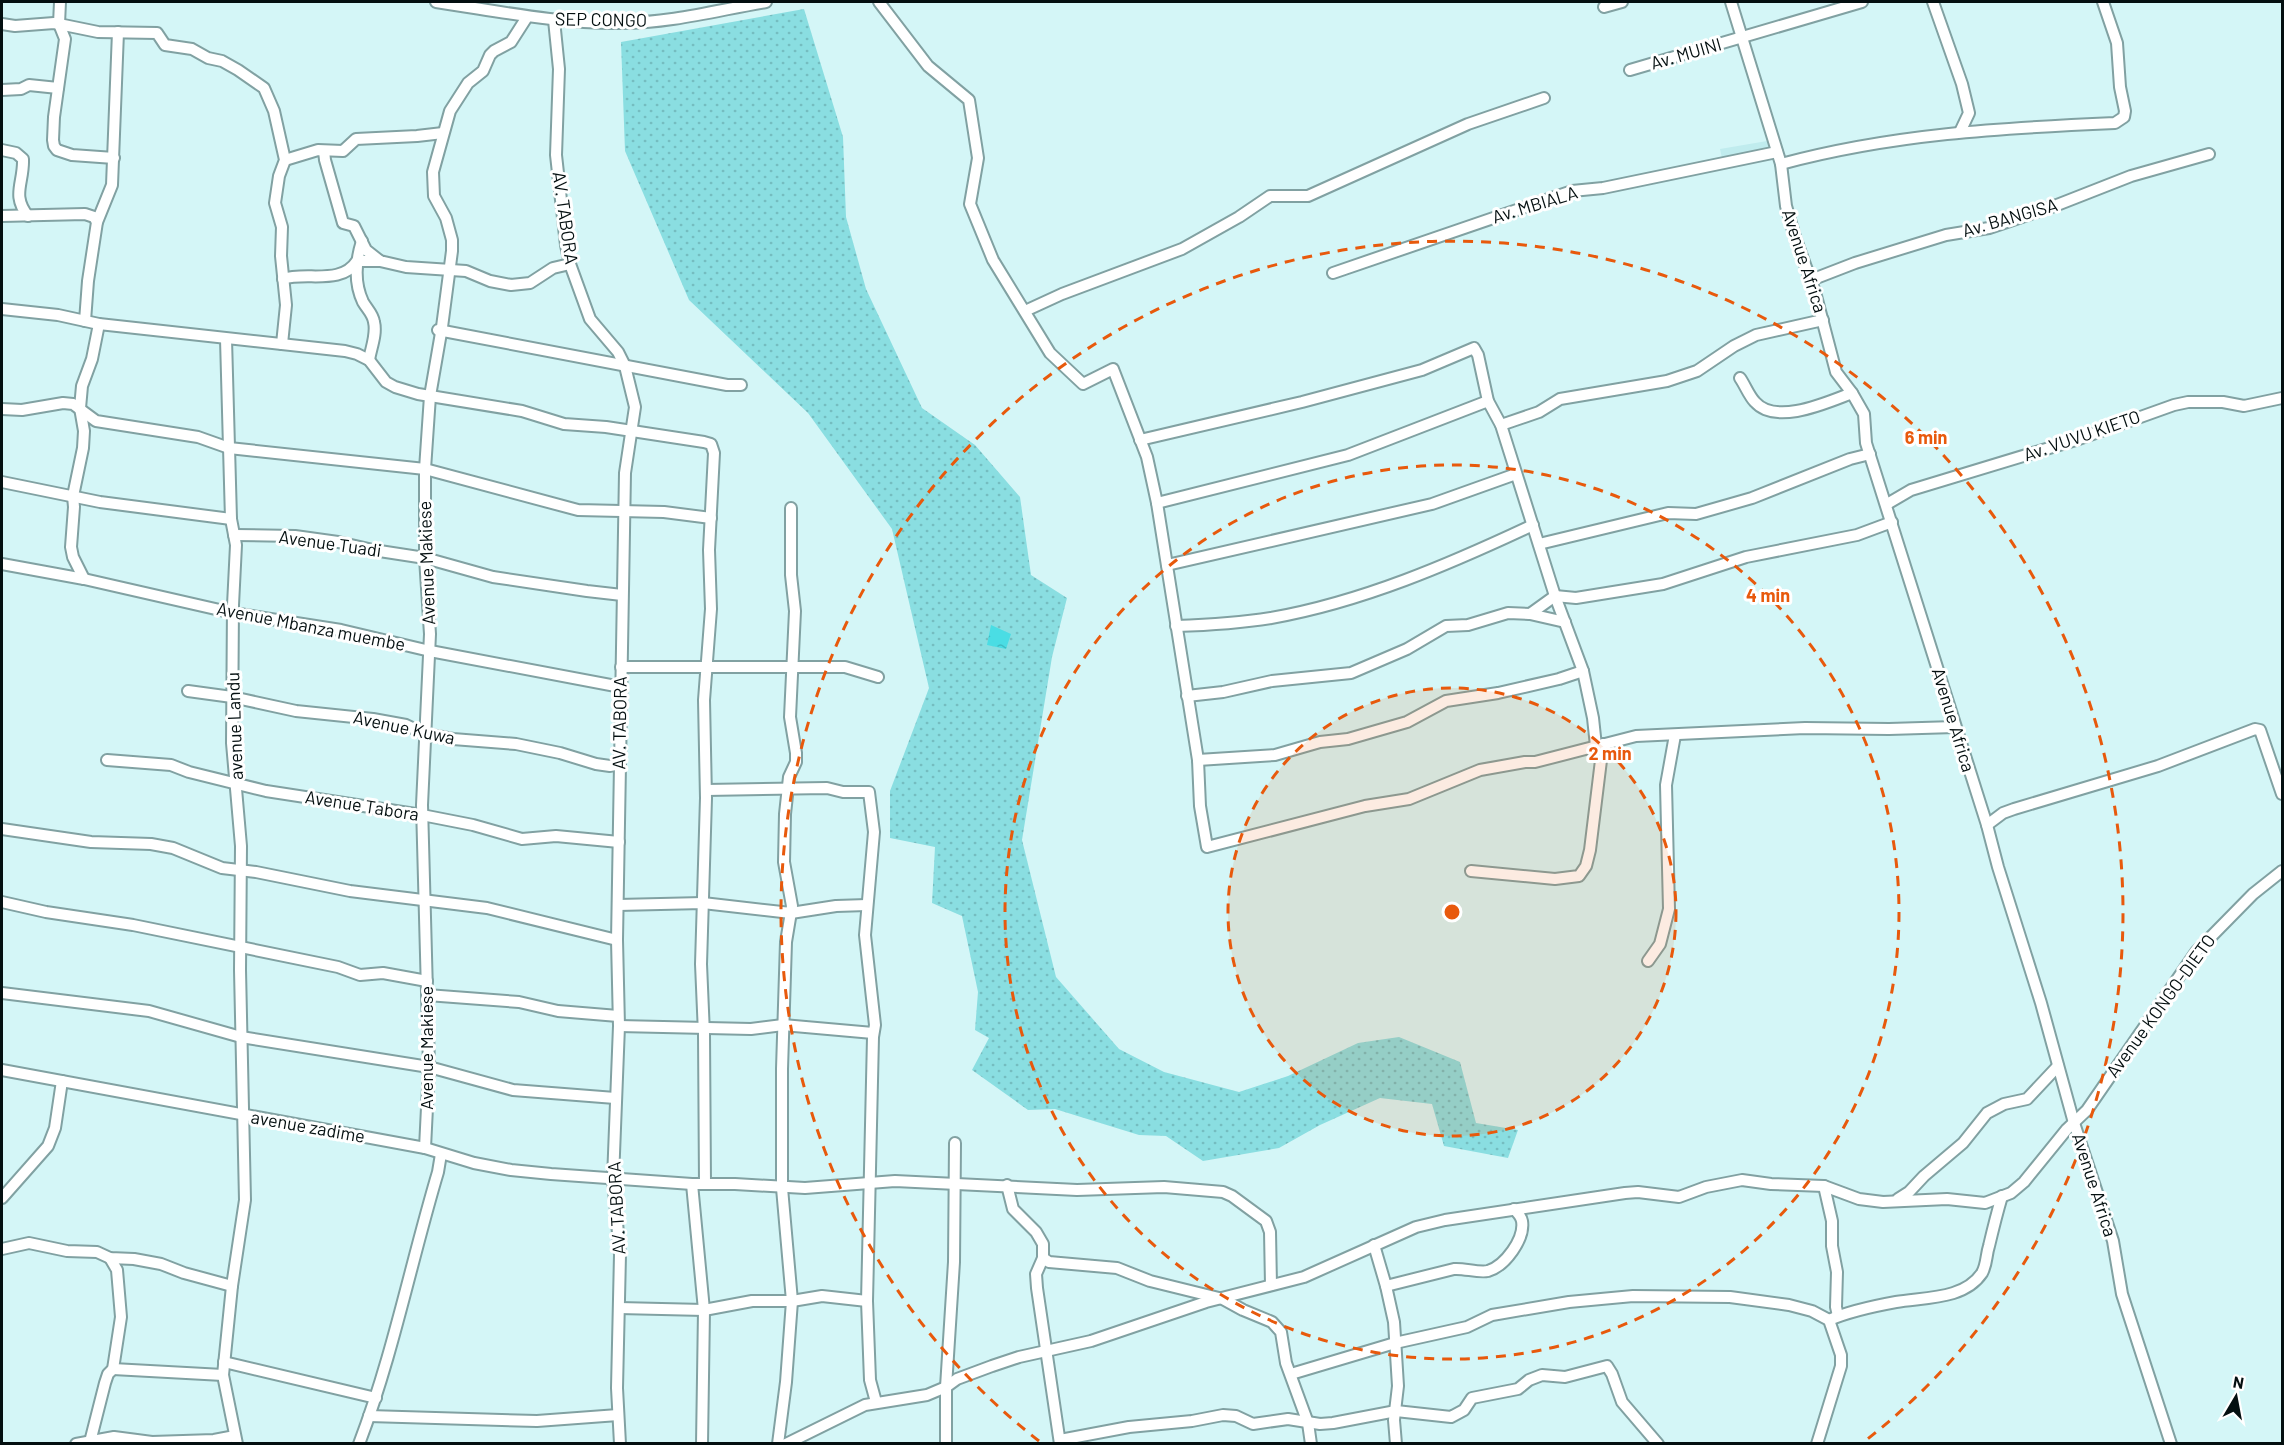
<svg xmlns="http://www.w3.org/2000/svg" width="2284" height="1445" font-family="Barlow,sans-serif">
<style>
.built{fill:#c0ecee}
.grass{fill:url(#grass-dots)}
.water{fill:url(#water-ripples)}
.lines{fill:none;stroke-linecap:round;stroke-linejoin:round}
.minor-casing{stroke:#81a1a2;stroke-width:14}
.minor{stroke:#fff;stroke-width:10}
.ring{fill:none;stroke:#e8590c;stroke-width:3;stroke-dasharray:10 8}
.labels{text-anchor:middle;stroke-width:6;stroke-linejoin:round;paint-order:stroke}
.street-label{font-size:18px;fill:#040f10;stroke:#fff}
.centre{fill:#e8590c;stroke:#fff;stroke-width:3}
.ring-label{font-size:18px;text-anchor:middle;font-weight:bold;fill:#e8590c;stroke:#fff;stroke-width:6;stroke-linejoin:round;paint-order:stroke}
</style>
<defs>
<pattern id="grass-dots" width="8" height="8" patternUnits="userSpaceOnUse" patternTransform="scale(1.5)"><rect width="8" height="8" fill="#8adee1"/><path d="M2 2h.1M6 6h.1" fill="none" stroke="#75bdc0" stroke-width="1.8" stroke-linecap="round"/></pattern>
<pattern id="water-ripples" width="26" height="14" patternUnits="userSpaceOnUse" patternTransform="scale(1.5)"><rect width="26" height="14" fill="#4adde4"/><path d="M2 4q2-2 4 0t4 0M15 11q2-2 4 0t4 0" fill="none" stroke="#3fbcc3"/></pattern>
</defs>
<rect width="100%" height="100%" fill="#d4f6f7"/>
<path class="built" d="M1767,141L1770,149L1722,158L1720,149Z"/>
<path class="grass" d="M804,9L843,137L846,217L866,289L922,408L975,445L1020,497L1031,575L1067,598L1052,657L1022,840L1056,977L1119,1049L1164,1072L1239,1092L1288,1076L1358,1043L1399,1037L1460,1062L1476,1123L1518,1130L1508,1158L1444,1146L1432,1104L1380,1098L1320,1125L1279,1148L1203,1161L1166,1136L1139,1135L1055,1109L1028,1110L972,1070L989,1038L975,1030L978,992L962,916L932,903L935,847L890,838V791L929,688L892,529L808,413L689,300L625,151L621,42Z"/>
<path class="water" d="M991,625L1011,634L1006,649L987,645Z"/>
<g class="lines">
<g class="minor-casing">
<g id="minor">
<path d="M60,2L59,24L65,39L54,117L53,140L54,146L57,150L72,155L114,158"/>
<path d="M436,2C498,11 559,24 622,23C671,23 718,10 766,2"/>
<path d="M879,2L928,66L969,100L978,158L970,204L993,260L1050,353L1083,384L1113,369L1147,457L1157,503L1198,760L1200,806L1207,847L1365,806L1409,799L1480,770L1525,762H1535L1636,736L1805,728L1889,729L1955,727"/>
<path d="M1731,2L1781,164L1786,206L1795,237L1815,292L1836,372L1852,393L1864,414L1866,443L1987,825L1998,867L2041,1003L2074,1123L2113,1241L2122,1294L2171,1444"/>
<path d="M1933,2L1962,84L1969,113L1960,132"/>
<path d="M1604,7L1622,2"/>
<path d="M554,20L559,69L556,155L566,245L570,264L590,319L618,352L625,366L635,407L625,473L617,940L619,1026L613,1179L620,1255L617,1388L620,1444"/>
<path d="M2,24L15,26L54,23L98,32L157,33L165,45L192,49L208,58L222,61L238,70L264,88L274,111L285,160L279,176L275,203L282,227L281,256L286,305L282,344"/>
<path d="M1630,70L1862,2"/>
<path d="M2,90L21,89L29,85L58,88"/>
<path d="M2,150L16,153L23,159C24,183 11,195 28,216"/>
<path d="M324,151L325,160L343,223L354,226L366,250L380,261L406,267L466,271L490,281L511,285L530,283L553,268L570,264"/>
<path d="M285,160L318,150L343,151L356,139L417,136L443,133"/>
<path d="M1781,164C1892,134 2001,128 2115,123L2124,117L2125,111L2120,87L2117,43L2103,2"/>
<path d="M2,216L85,214L94,217L97,222"/>
<path d="M362,241C356,260 354,283 363,302C367,309 373,314 374,322C377,334 371,348 369,360"/>
<path d="M1333,273L1572,191L1603,188L1777,152"/>
<path d="M283,279C306,271 341,286 357,261H380"/>
<path d="M1811,280L1855,263L1946,235L1989,228L2057,205L2131,176L2209,154"/>
<path d="M2,309L58,315L99,324L345,351L357,354L369,360L386,382L395,387L418,394L522,411L564,424L606,427L704,442L711,444L714,453L709,550L711,609L704,700L706,798L701,964L704,1034L705,1184"/>
<path d="M1025,311L1062,294L1182,249L1239,217L1270,196H1308L1468,124L1544,98"/>
<path d="M85,321L88,281L97,222L112,185L118,32"/>
<path d="M438,330L727,385H741"/>
<path d="M226,339L231,519L236,545L233,605L232,743L241,846L240,970L245,1200L232,1286L223,1375L237,1444"/>
<path d="M1740,378C1745,385 1749,396 1755,402C1776,426 1828,402 1852,393"/>
<path d="M2,409L22,410L63,403L73,404L96,421L198,437L229,448L425,469L578,510L664,512L711,518"/>
<path d="M1501,425L1539,412L1560,399L1667,381L1697,371L1734,346L1756,335L1823,320"/>
<path d="M1140,440L1302,402L1422,370L1474,348L1478,355L1488,401L1501,425L1555,596L1583,671L1593,718L1596,746"/>
<path d="M2,482L100,502L231,519"/>
<path d="M1157,503L1348,455L1488,401"/>
<path d="M1887,504L1911,490L2079,439L2174,405L2188,402H2223L2244,406L2282,398"/>
<path d="M234,535L295,536L338,542L373,550L425,558L493,577L587,591L622,595"/>
<path d="M1539,544L1668,513L1696,514L1752,498L1850,459L1870,454"/>
<path d="M2,564L84,579L233,613L341,630L430,651L621,687"/>
<path d="M1167,565L1432,504L1516,474"/>
<path d="M84,579L73,557L71,547L74,507L73,496L83,448L84,431L80,408L82,386L92,359L99,324"/>
<path d="M1530,614L1565,622"/>
<path d="M1176,626C1208,625 1240,623 1271,618C1362,602 1450,564 1533,525"/>
<path d="M621,667H845L878,677"/>
<path d="M188,691L232,697L296,711L373,719L406,725L425,734L453,739L516,744L560,753L596,764L610,766L620,764"/>
<path d="M1187,696L1223,692L1272,681L1351,673L1407,649L1446,626L1468,625L1508,613L1530,614L1555,596L1576,598L1663,584L1746,557L1857,535L1892,522"/>
<path d="M107,760L171,765L189,772L266,791L422,815L473,825L522,839L556,836L619,842"/>
<path d="M1198,760L1275,755L1320,742L1348,739L1407,722L1446,701L1498,693L1559,679L1583,671"/>
<path d="M706,790L827,788L843,792H869L874,832L865,935L875,1025L873,1037L867,1301L870,1380L876,1402"/>
<path d="M1987,825L2003,813L2014,809L2158,766L2255,729L2260,730L2282,794"/>
<path d="M2,829L91,842L151,844L173,848L222,868L256,872L350,891L487,908L617,940"/>
<path d="M1471,871L1555,879L1579,876L1586,866L1590,850L1603,744"/>
<path d="M2,902L46,912L133,925L338,967L360,975L383,973L427,981"/>
<path d="M618,905L703,903L791,913L836,906L867,905"/>
<path d="M1648,961L1660,944L1669,909L1666,785L1675,735"/>
<path d="M2,993L149,1011L241,1037L429,1067L513,1090L615,1098"/>
<path d="M427,995L519,1002L558,1011L618,1016"/>
<path d="M619,1026L751,1029L783,1025L873,1033"/>
<path d="M2,1070L425,1148L474,1163L511,1170L551,1174L692,1184H735L805,1188L895,1181L1077,1190L1164,1187L1223,1192L1232,1196L1266,1221L1270,1232L1271,1285"/>
<path d="M425,1148L429,1067L422,805L430,634L425,558V469L430,396L442,327L452,251V240L446,218L434,196L433,172L450,111L468,83L483,71L490,55L494,51L511,42L527,17"/>
<path d="M692,1184L704,1310L702,1444"/>
<path d="M1007,1185L1013,1209L1036,1232L1043,1244V1258L1036,1274L1037,1288L1060,1444"/>
<path d="M1824,1186L1832,1221V1246L1837,1272L1836,1307L1838,1316"/>
<path d="M2,1198L48,1146L55,1128L62,1081"/>
<path d="M1898,1199L1909,1192L1924,1176L1963,1143L1987,1113L2004,1104L2027,1099L2058,1066"/>
<path d="M1374,1245L1386,1286L1394,1322L1398,1386L1394,1420L1396,1444"/>
<path d="M2,1249L29,1243L67,1251L97,1252L110,1258L134,1259L161,1264L184,1273L232,1286"/>
<path d="M1043,1258L1049,1262L1117,1268L1150,1281L1223,1299L1243,1310L1272,1322L1281,1332L1286,1363L1308,1423L1311,1444"/>
<path d="M1386,1286L1454,1269C1464,1268 1478,1273 1488,1271C1505,1266 1525,1239 1522,1221C1521,1216 1518,1213 1514,1209"/>
<path d="M619,1308L704,1310L752,1301H792L822,1296L867,1301"/>
<path d="M1829,1320C1850,1311 1874,1306 1896,1302C1924,1297 1964,1300 1982,1273C1987,1264 1986,1255 1989,1246C1993,1229 1997,1213 2002,1196"/>
<path d="M224,1362L376,1398"/>
<path d="M113,1369L223,1375"/>
<path d="M1291,1374L1395,1343L1467,1327L1492,1315L1569,1302L1633,1296L1730,1297L1789,1305L1812,1311L1829,1320L1841,1355V1366L1817,1444"/>
<path d="M369,1416L537,1421L618,1415"/>
<path d="M1060,1440L1129,1427L1192,1421L1223,1415L1236,1416L1253,1424L1288,1419L1320,1424L1333,1423L1396,1411L1451,1417L1464,1410L1472,1398L1518,1389L1529,1380L1542,1375L1565,1377L1607,1366L1612,1374L1622,1402L1658,1444"/>
<path d="M90,1442L105,1383L108,1374L113,1369L121,1317L117,1270L110,1258"/>
<path d="M76,1444L114,1437L152,1442L214,1440L235,1436"/>
<path d="M359,1444C393,1355 411,1262 438,1172L441,1154"/>
<path d="M778,1444L786,1382L792,1301L782,1188V1069L786,942L792,906L784,862L785,814L789,777L796,762V753L790,717L795,611L791,575V508"/>
<path d="M786,1444L865,1405L927,1395L946,1387L957,1379L992,1366L1019,1357L1091,1341L1206,1302L1304,1277L1416,1227L1445,1220L1625,1193L1638,1192L1679,1197L1706,1187L1742,1180L1771,1184L1824,1186L1859,1199L1883,1202L1947,1199L1985,1203L2011,1193L2024,1182L2067,1129L2087,1110L2196,952L2253,894L2282,871"/>
<path d="M946,1444V1387L954,1262L955,1143"/>
</g>
</g>
<use href="#minor" class="minor"/>
</g>
<circle cx="1452" cy="912" r="224" fill="#e8590c" fill-opacity=".12"/>
<g class="ring">
<circle cx="1452" cy="912" r="224"/>
<circle cx="1452" cy="912" r="447"/>
<path d="M1039 1441A671 671 0 1 1 1865 1441"/>
</g>
<g class="labels">
<g class="street-label">
<text transform="translate(601 20) rotate(1)" y="6">SEP CONGO</text>
<text transform="translate(1686 54) rotate(-16)" y="6">Av. MUINI</text>
<text transform="translate(1535 205) rotate(-17)" y="6">Av. MBIALA</text>
<text transform="translate(565 218) rotate(82)" y="6">AV. TABORA</text>
<text transform="translate(2010 218) rotate(-16)" y="6">Av. BANGISA</text>
<text transform="translate(1804 261) rotate(72)" y="6">Avenue Africa</text>
<text transform="translate(2082 436) rotate(-19)" y="6">Av. VUVU KIETO</text>
<text transform="translate(330 544) rotate(8)" y="6">Avenue Tuadi</text>
<text transform="translate(427 563) rotate(-92)" y="6">Avenue Makiese</text>
<text transform="translate(311 627) rotate(11)" y="6">Avenue Mbanza muembe</text>
<text transform="translate(1953 720) rotate(73)" y="6">Avenue Africa</text>
<text transform="translate(620 723) rotate(-89)" y="6">AV. TABORA</text>
<text transform="translate(235 726) rotate(-92)" y="6">avenue Landu</text>
<text transform="translate(404 728) rotate(12)" y="6">Avenue Kuwa</text>
<text transform="translate(362 806) rotate(9)" y="6">Avenue Tabora</text>
<text transform="translate(2161 1006) rotate(-54)" y="6">Avenue KONGO-DIETO</text>
<text transform="translate(427 1048) rotate(-90)" y="6">Avenue Makiese</text>
<text transform="translate(308 1127) rotate(10)" y="6">avenue zadime</text>
<text transform="translate(2094 1185) rotate(72)" y="6">Avenue Africa</text>
<text transform="translate(617 1208) rotate(-93)" y="6">AV. TABORA</text>
</g>
</g>
<circle cx="1452" cy="912" r="9" class="centre"/>
<g class="ring-label">
<text x="1926" y="444">6 min</text>
<text x="1768" y="602">4 min</text>
<text x="1610" y="760">2 min</text>
</g>
<rect width="2284" height="1445" fill="none" stroke="#040f10" stroke-width="6"/>
<g transform="translate(2236 1397) rotate(10)" stroke="#ffffff" stroke-width="4.5" paint-order="stroke">
<path d="M0-4.5L10 22L0 15L-10 22Z" fill="#040f10"/>
<text y="-9" font-size="16" font-weight="bold" text-anchor="middle" fill="#040f10">N</text>
</g>
</svg>
